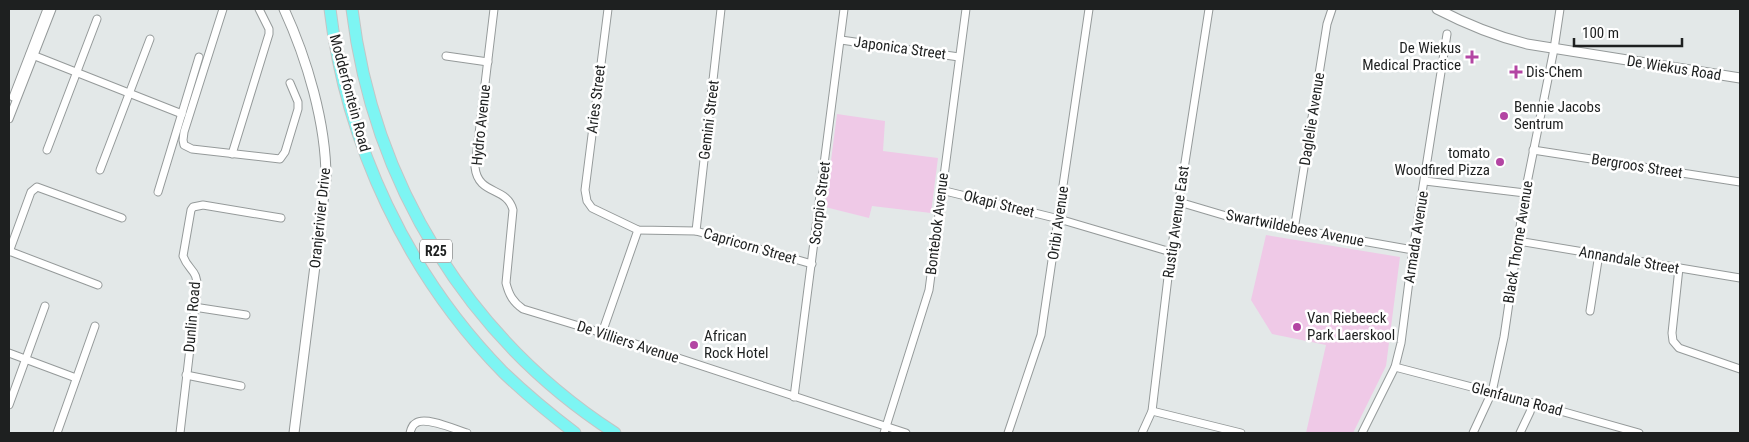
<svg xmlns="http://www.w3.org/2000/svg" width="1749" height="442" font-family="'Roboto Condensed',sans-serif">
<style>
.green{fill:#efc9e7}
.lines{fill:none;stroke-linecap:round;stroke-linejoin:round}
.minor-casing{stroke:#959a9a;stroke-width:9}
.tertiary-casing{stroke:#959a9a;stroke-width:11}
.primary-casing{stroke:#c4c5c5;stroke-width:13}
.minor{stroke:#fff;stroke-width:7}
.tertiary{stroke:#fff;stroke-width:9}
.primary{stroke:#7df5f3;stroke-width:11}
.poi-dot{fill:#b345a3;stroke:#fff;stroke-width:2}
.labels{text-anchor:middle;stroke-width:5;stroke-linejoin:round;paint-order:stroke}
.shield{fill:#fff;stroke:#626363;stroke-width:1}
.shield-label{font-size:14px;font-weight:bold;fill:#1e2020}
.street-label{font-size:15px;fill:#1e2020;stroke:#fff}
.poi-label{font-size:15px;fill:#1e2020;stroke:#fff;text-anchor:start}
</style>
<rect width="100%" height="100%" fill="#e3e8e8"/>
<g class="green">
<path d="M837,114L885,121L883,151L938,158L931,213L872,206L869,218L825,207Z"/>
<path d="M1266,235L1400,257L1386,366L1353,433H1306L1326,345L1272,334L1251,300Z"/>
</g>
<g class="lines">
<g class="minor-casing">
<g id="minor">
<path d="M223,9L184,132L183,140L184,145L192,149L280,159L285,152L298,109V102L290,83"/>
<path d="M494,9L475,167C478,196 507,186 513,210L506,283C509,295 513,302 523,309L602,333L906,433"/>
<path d="M608,9L585,190L587,201L592,208L638,230L696,231L812,264"/>
<path d="M841,40L959,57"/>
<path d="M30,54L182,114"/>
<path d="M446,56L488,62"/>
<path d="M13,97L47,9"/>
<path d="M9,119L52,9"/>
<path d="M47,150L97,19"/>
<path d="M1533,150L1740,182"/>
<path d="M232,154L269,34V29L259,9"/>
<path d="M100,170L150,39"/>
<path d="M1425,181L1525,193"/>
<path d="M941,190L1059,219L1171,252"/>
<path d="M158,192L199,57"/>
<path d="M1179,202L1233,218L1413,250"/>
<path d="M1294,230L1327,24L1332,9"/>
<path d="M696,231L721,9"/>
<path d="M1518,241L1740,278"/>
<path d="M9,251L98,285"/>
<path d="M9,252L31,192L37,187L122,218"/>
<path d="M1679,268L1672,333L1673,341L1679,348L1740,369"/>
<path d="M194,307L246,315"/>
<path d="M1590,311L1599,254"/>
<path d="M602,333L638,230"/>
<path d="M9,353L76,378"/>
<path d="M1395,367L1525,401L1639,433"/>
<path d="M186,375L241,386"/>
<path d="M794,397L844,9"/>
<path d="M9,405L45,306"/>
<path d="M1152,411L1241,433"/>
<path d="M57,433L95,326"/>
<path d="M180,433L197,289C198,269 189,272 183,256L191,210L193,207L203,205L281,218"/>
<path d="M410,433C411,429 412,425 416,423C426,416 456,430 467,433"/>
<path d="M884,433L929,290L966,9"/>
<path d="M1008,433L1041,335L1089,9"/>
<path d="M1142,433L1152,411L1171,252L1209,9"/>
<path d="M1362,433L1395,367L1401,343L1413,250L1447,34"/>
<path d="M1473,433L1492,392L1504,337L1525,193L1554,49L1560,9"/>
<path d="M1520,433L1530,412L1533,403"/>
</g>
</g>
<g class="tertiary-casing">
<g id="tertiary">
<path d="M284,9C307,59 326,123 326,178L294,433"/>
<path d="M1437,9C1466,24 1495,36 1527,44L1740,78"/>
</g>
</g>
<g class="primary-casing">
<g id="primary">
<path d="M330,9C346,144 408,275 503,372C526,394 550,414 575,433"/>
<path d="M352,9C373,183 468,338 615,433"/>
</g>
</g>
<use href="#minor" class="minor"/>
<use href="#tertiary" class="tertiary"/>
<use href="#primary" class="primary"/>
</g>
<g class="poi-dot">
<path d="M1469.5 49.5h5v5h5v5h-5v5h-5v-5h-5v-5h5z"/>
<path d="M1513.5 64.5h5v5h5v5h-5v5h-5v-5h-5v-5h5z"/>
<circle cx="1504" cy="116" r="5"/>
<circle cx="1500" cy="162" r="5"/>
<circle cx="1297" cy="327" r="5"/>
<circle cx="694" cy="345" r="5"/>
</g>
<g class="labels">
<rect class="shield" x="420" y="239.5" width="32" height="23" rx="4"/>
<g class="shield-label">
<text x="436" y="256">R25</text>
</g>
<g class="street-label">
<text transform="translate(900 48) rotate(8)" y="5">Japonica Street</text>
<text transform="translate(1674 68) rotate(9)" y="5">De Wiekus Road</text>
<text transform="translate(350 93) rotate(75)" y="5">Modderfontein Road</text>
<text transform="translate(596 99) rotate(-83)" y="5">Aries Street</text>
<text transform="translate(1312 119) rotate(-81)" y="5">Daglelie Avenue</text>
<text transform="translate(709 120) rotate(-83)" y="5">Gemini Street</text>
<text transform="translate(481 125) rotate(-84)" y="5">Hydro Avenue</text>
<text transform="translate(1637 166) rotate(9)" y="5">Bergroos Street</text>
<text transform="translate(820 203) rotate(-83)" y="5">Scorpio Street</text>
<text transform="translate(999 204) rotate(14)" y="5">Okapi Street</text>
<text transform="translate(320 218) rotate(-84)" y="5">Oranjerivier Drive</text>
<text transform="translate(1176 222) rotate(-82)" y="5">Rustig Avenue East</text>
<text transform="translate(1058 223) rotate(-82)" y="5">Oribi Avenue</text>
<text transform="translate(937 224) rotate(-83)" y="5">Bontebok Avenue</text>
<text transform="translate(1295 228) rotate(11)" y="5">Swartwildebees Avenue</text>
<text transform="translate(1416 237) rotate(-81)" y="5">Armada Avenue</text>
<text transform="translate(1518 242) rotate(-81)" y="5">Black Thorne Avenue</text>
<text transform="translate(750 246) rotate(16)" y="5">Capricorn Street</text>
<text transform="translate(1629 260) rotate(10)" y="5">Annandale Street</text>
<text transform="translate(192 317) rotate(-85)" y="5">Dunlin Road</text>
<text transform="translate(628 342) rotate(18)" y="5">De Villiers Avenue</text>
<text transform="translate(1517 399) rotate(15)" y="5">Glenfauna Road</text>
</g>
<g class="poi-label">
<text x="1461" y="53" text-anchor="end">De Wiekus<tspan x="1461" dy="17">Medical Practice</tspan></text>
<text x="1526" y="77">Dis-Chem</text>
<text x="1514" y="112">Bennie Jacobs<tspan x="1514" dy="17">Sentrum</tspan></text>
<text x="1490" y="158" text-anchor="end">tomato<tspan x="1490" dy="17">Woodfired Pizza</tspan></text>
<text x="1307" y="323">Van Riebeeck<tspan x="1307" dy="17">Park Laerskool</tspan></text>
<text x="704" y="341">African<tspan x="704" dy="17">Rock Hotel</tspan></text>
</g>
</g>
<rect width="1749" height="442" fill="none" stroke="#1e2020" stroke-width="20"/>
<path d="M1574 38v8h108v-8" fill="none" stroke="#1e2020" stroke-width="2.5"/>
<text x="1582" y="38" font-size="15" fill="#1e2020" stroke="#ffffff" stroke-width="4" paint-order="stroke">100 m</text>
</svg>
